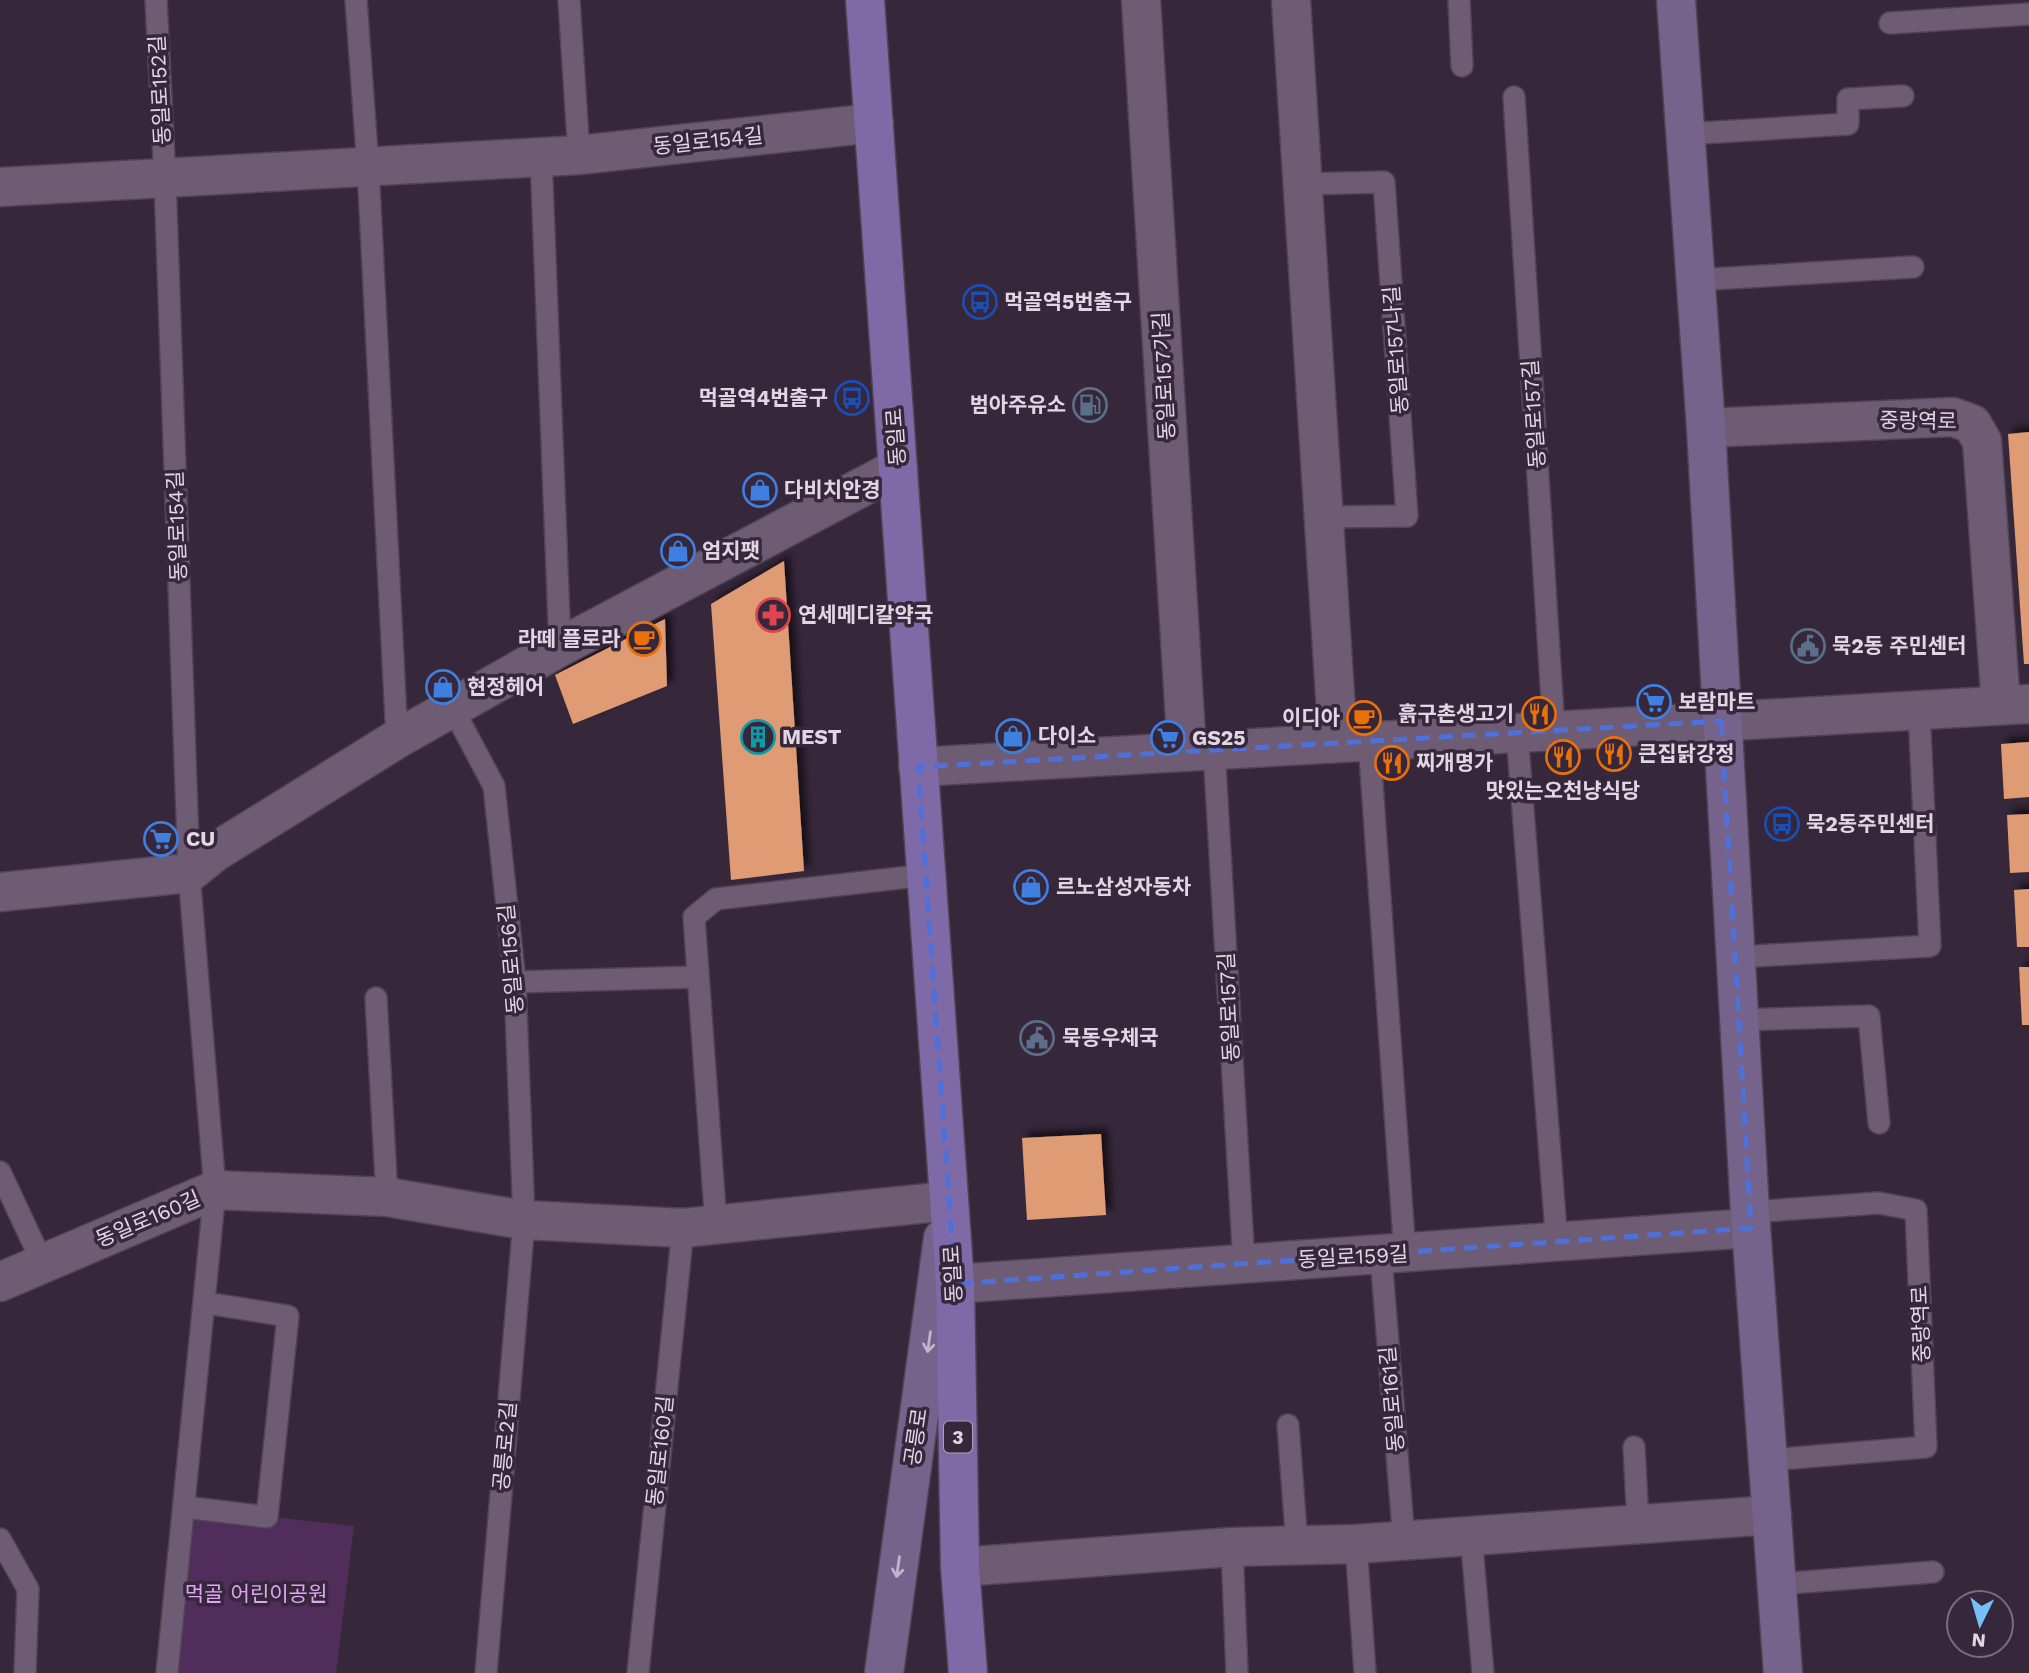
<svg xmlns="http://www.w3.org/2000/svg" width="2029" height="1673" font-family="'Work Sans','Noto Sans KR',sans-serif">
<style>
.green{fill:#502d5b}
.building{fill:#df9b73;filter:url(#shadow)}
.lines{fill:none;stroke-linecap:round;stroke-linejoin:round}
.lane-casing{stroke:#504454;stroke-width:24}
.street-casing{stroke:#504454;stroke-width:41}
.secondary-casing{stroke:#504454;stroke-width:41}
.primary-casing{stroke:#504454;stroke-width:41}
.lane{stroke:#6d5c73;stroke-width:21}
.street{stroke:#6d5c73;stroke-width:38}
.secondary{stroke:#75638c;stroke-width:38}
.primary{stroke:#7d6aa6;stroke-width:38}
.oneway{stroke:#c1b4ca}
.marked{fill:none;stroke:#4e70db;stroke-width:5;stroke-dasharray:14 9;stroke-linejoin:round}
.labels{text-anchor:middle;stroke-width:7;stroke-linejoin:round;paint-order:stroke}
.shield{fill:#36273b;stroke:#aea2b1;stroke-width:2}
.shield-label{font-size:19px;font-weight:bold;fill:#e1d7e4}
.street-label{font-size:21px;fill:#e1d7e4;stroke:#36273b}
.poi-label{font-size:21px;font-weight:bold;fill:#e1d7e4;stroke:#36273b;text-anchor:start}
.park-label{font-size:21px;fill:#e1a4f5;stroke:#36273b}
</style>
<defs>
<filter id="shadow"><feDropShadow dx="6" dy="-6" stdDeviation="3.5" flood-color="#0009"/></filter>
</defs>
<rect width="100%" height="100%" fill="#36273b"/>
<path class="green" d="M184,1507L354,1526L336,1673H167Z"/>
<g class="building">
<path d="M2029,432V664H2024L2008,434Z"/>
<path d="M784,561L804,871L731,880L711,604Z"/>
<path d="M665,619L667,686L573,724L555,675Z"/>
<path d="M2029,742V797L2004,799L2001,744Z"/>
<path d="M2029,814V872L2010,873L2007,815Z"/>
<path d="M2029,889V947H2017L2014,890Z"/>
<path d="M2019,967H2029V1025H2022Z"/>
<path d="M1101,1134L1106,1215L1027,1220L1022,1138Z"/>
</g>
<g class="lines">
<g class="lane-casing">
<g id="lane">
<path d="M156,0L165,180L189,873L215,1190L167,1673"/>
<path d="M356,0L368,167L397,739"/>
<path d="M569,0L579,155"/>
<path d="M1459,0L1462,66"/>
<path d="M1890,23L2029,14"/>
<path d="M1514,97L1554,731"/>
<path d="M1685,134L1848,124V99L1903,96"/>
<path d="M541,156L560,647"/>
<path d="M1303,184L1384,182L1407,516L1324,517"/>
<path d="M1695,280L1913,267"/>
<path d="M453,709L494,786L515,982L524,1220L486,1673"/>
<path d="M1517,733L1557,1244"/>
<path d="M1369,741L1405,1254"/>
<path d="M1214,750L1244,1264"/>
<path d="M1737,957L1930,946L1919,710"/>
<path d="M515,982L697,977"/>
<path d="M376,998L387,1197"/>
<path d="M1741,1020L1869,1016L1879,1123"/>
<path d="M0,1172L43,1264"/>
<path d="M1750,1212L1879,1203L1916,1210L1926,1447L1769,1460"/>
<path d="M716,1225L694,917L716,899L926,875"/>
<path d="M1381,1257L1404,1541"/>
<path d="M1288,1425L1297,1545"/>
<path d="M1634,1447L1638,1524"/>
<path d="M184,1507L267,1517L288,1316L206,1303"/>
<path d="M1471,1535L1483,1673"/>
<path d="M0,1539L28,1589L25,1673"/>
<path d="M1356,1544L1365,1673"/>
<path d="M1232,1547L1237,1673"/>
<path d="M1777,1584L1933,1572"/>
<path d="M638,1673L683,1228"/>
</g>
</g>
<g class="street-casing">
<g id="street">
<path d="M1141,0L1187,752"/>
<path d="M1291,0L1338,743"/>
<path d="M0,187L579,155L874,123"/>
<path d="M1706,428L1953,417L1972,424L1982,441L2001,705"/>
<path d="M918,767L2029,704"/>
<path d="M0,892L189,873L215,852L397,739L560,647L898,468"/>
<path d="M0,1282L215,1190L387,1197L524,1220L683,1228L948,1201"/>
<path d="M955,1284L1751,1228"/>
<path d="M960,1567L1232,1547L1356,1544L1772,1515"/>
</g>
</g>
<g class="secondary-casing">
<g id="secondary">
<path d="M1676,0L1706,428L1750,1212L1783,1673"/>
<path d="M884,1673L943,1238"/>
</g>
</g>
<g class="primary-casing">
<path id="primary" d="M865,0L955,1284L960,1567L968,1673"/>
</g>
<use href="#lane" class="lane"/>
<use href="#street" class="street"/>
<use href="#secondary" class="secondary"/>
<use href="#primary" class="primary"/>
</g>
<defs><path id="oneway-shaft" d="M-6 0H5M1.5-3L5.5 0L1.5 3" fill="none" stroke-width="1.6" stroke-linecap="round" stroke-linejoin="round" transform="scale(1.75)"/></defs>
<g class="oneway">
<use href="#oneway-shaft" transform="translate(929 1342) rotate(98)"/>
<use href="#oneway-shaft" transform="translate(898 1567) rotate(98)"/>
</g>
<path class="marked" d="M1721,721L1751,1228L955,1284L918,767Z"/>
<defs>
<g id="bus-ring" transform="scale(1.75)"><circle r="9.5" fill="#36273b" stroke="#1a4fb4" stroke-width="1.5"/><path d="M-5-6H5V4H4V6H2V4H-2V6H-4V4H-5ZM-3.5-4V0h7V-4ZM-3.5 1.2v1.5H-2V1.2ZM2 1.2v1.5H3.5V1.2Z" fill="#1a4fb4"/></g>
<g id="fuel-ring" transform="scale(1.75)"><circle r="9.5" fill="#36273b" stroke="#5c6f8a" stroke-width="1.5"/><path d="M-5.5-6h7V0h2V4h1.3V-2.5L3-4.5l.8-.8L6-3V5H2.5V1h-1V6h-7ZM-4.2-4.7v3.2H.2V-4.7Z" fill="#5c6f8a"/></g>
<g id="shop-ring" transform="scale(1.75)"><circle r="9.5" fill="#36273b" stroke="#3f7fe0" stroke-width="1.5"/><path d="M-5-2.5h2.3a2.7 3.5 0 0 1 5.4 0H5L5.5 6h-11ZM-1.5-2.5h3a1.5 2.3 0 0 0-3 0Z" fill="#3f7fe0"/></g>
<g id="pharmacy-ring" transform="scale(1.75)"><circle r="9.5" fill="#36273b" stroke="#e0444e" stroke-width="1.5"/><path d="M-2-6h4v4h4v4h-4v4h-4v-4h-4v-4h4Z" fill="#e0444e"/></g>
<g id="cafe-ring" transform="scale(1.75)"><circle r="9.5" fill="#36273b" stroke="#e8710a" stroke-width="1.5"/><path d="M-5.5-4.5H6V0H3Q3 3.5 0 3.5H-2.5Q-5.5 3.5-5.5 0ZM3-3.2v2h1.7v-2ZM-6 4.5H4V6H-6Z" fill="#e8710a"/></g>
<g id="civic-ring" transform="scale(1.75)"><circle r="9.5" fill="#36273b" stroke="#5c6f8a" stroke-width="1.5"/><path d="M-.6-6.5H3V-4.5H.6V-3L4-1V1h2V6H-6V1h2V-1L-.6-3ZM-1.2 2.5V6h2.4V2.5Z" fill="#5c6f8a"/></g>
<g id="supermarket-ring" transform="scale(1.75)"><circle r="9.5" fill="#36273b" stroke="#3f7fe0" stroke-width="1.5"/><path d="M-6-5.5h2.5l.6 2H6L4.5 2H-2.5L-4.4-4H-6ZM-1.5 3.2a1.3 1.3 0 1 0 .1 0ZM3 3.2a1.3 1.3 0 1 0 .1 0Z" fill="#3f7fe0"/></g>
<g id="restaurant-ring" transform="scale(1.75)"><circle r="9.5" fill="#36273b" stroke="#e8710a" stroke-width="1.5"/><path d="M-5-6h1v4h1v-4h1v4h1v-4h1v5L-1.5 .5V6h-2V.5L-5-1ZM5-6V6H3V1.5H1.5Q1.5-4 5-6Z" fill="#e8710a"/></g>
<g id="building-ring" transform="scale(1.75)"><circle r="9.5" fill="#36273b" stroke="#0f9aa8" stroke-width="1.5"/><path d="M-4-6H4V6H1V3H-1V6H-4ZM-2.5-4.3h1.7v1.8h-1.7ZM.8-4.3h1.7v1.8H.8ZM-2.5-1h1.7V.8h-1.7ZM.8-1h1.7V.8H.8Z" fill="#0f9aa8"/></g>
</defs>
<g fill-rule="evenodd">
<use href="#bus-ring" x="980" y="302"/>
<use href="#bus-ring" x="852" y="398"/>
<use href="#fuel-ring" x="1090" y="405"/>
<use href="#shop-ring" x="760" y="490"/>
<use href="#shop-ring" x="678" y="551"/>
<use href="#pharmacy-ring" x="773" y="615"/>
<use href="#cafe-ring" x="644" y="639"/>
<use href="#civic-ring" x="1808" y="646"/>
<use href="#shop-ring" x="443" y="687"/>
<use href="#supermarket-ring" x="1654" y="702"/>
<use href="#restaurant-ring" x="1539" y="714"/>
<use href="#cafe-ring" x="1364" y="718"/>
<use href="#shop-ring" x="1013" y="736"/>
<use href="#building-ring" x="758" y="737"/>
<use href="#supermarket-ring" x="1168" y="738"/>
<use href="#restaurant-ring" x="1614" y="754"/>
<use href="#restaurant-ring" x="1563" y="757"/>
<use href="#restaurant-ring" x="1392" y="763"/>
<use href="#bus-ring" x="1782" y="824"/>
<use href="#supermarket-ring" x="161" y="839"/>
<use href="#shop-ring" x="1031" y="887"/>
<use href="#civic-ring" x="1037" y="1038"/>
</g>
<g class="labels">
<rect class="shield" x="944" y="1421.5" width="28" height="31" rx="5"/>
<g class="shield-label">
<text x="958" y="1444">3</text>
</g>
<g class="street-label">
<text transform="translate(160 90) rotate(-93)" y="7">동일로152길</text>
<text transform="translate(708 141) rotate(-6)" y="7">동일로154길</text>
<text transform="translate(1396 350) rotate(-94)" y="7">동일로157나길</text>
<text transform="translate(1164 376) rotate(-93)" y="7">동일로157가길</text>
<text transform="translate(1534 414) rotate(-94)" y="7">동일로157길</text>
<text transform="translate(1918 421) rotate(1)" y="7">중랑역로</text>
<text transform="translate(896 437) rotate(-94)" y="7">동일로</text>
<text transform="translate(177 526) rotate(-92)" y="7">동일로154길</text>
<text transform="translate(511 959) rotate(-95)" y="7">동일로156길</text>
<text transform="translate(1229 1007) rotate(-93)" y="7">동일로157길</text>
<text transform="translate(148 1219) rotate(-23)" y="7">동일로160길</text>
<text transform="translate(1353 1257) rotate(-3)" y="7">동일로159길</text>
<text transform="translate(953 1274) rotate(-93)" y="7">동일로</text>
<text transform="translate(1921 1324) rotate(-92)" y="7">중랑역로</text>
<text transform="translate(1392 1399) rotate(-95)" y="7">동일로161길</text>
<text transform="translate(916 1437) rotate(-82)" y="7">공릉로</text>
<text transform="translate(505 1446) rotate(-85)" y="7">공릉로2길</text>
<text transform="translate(660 1451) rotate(-84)" y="7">동일로160길</text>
</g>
<g class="poi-label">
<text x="1004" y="309">먹골역5번출구</text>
<text x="828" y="405" text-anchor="end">먹골역4번출구</text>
<text x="1066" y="412" text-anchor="end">범아주유소</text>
<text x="784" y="497">다비치안경</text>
<text x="702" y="558">엄지팻</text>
<text x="798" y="622">연세메디칼약국</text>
<text x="620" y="646" text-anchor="end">라떼 플로라</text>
<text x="1832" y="653">묵2동 주민센터</text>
<text x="467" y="694">현정헤어</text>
<text x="1678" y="709">보람마트</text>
<text x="1514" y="721" text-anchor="end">흙구촌생고기</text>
<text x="1340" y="725" text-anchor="end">이디아</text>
<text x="1038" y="743">다이소</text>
<text x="782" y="744">MEST</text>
<text x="1192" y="745">GS25</text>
<text x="1638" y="761">큰집닭강정</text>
<text x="1416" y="770">찌개명가</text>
<text x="1563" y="798" text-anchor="middle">맛있는오천냥식당</text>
<text x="1806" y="831">묵2동주민센터</text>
<text x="186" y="846">CU</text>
<text x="1056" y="894">르노삼성자동차</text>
<text x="1062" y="1045">묵동우체국</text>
</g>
<g class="park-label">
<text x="256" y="1601">먹골 어린이공원</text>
</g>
</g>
<g transform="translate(1980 1624) rotate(185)"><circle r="33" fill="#36273b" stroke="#7a6d7f" stroke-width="2"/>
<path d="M0-5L12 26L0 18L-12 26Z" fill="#75c0f6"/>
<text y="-10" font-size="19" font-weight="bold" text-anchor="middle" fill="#e1d7e4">N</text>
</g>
</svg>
